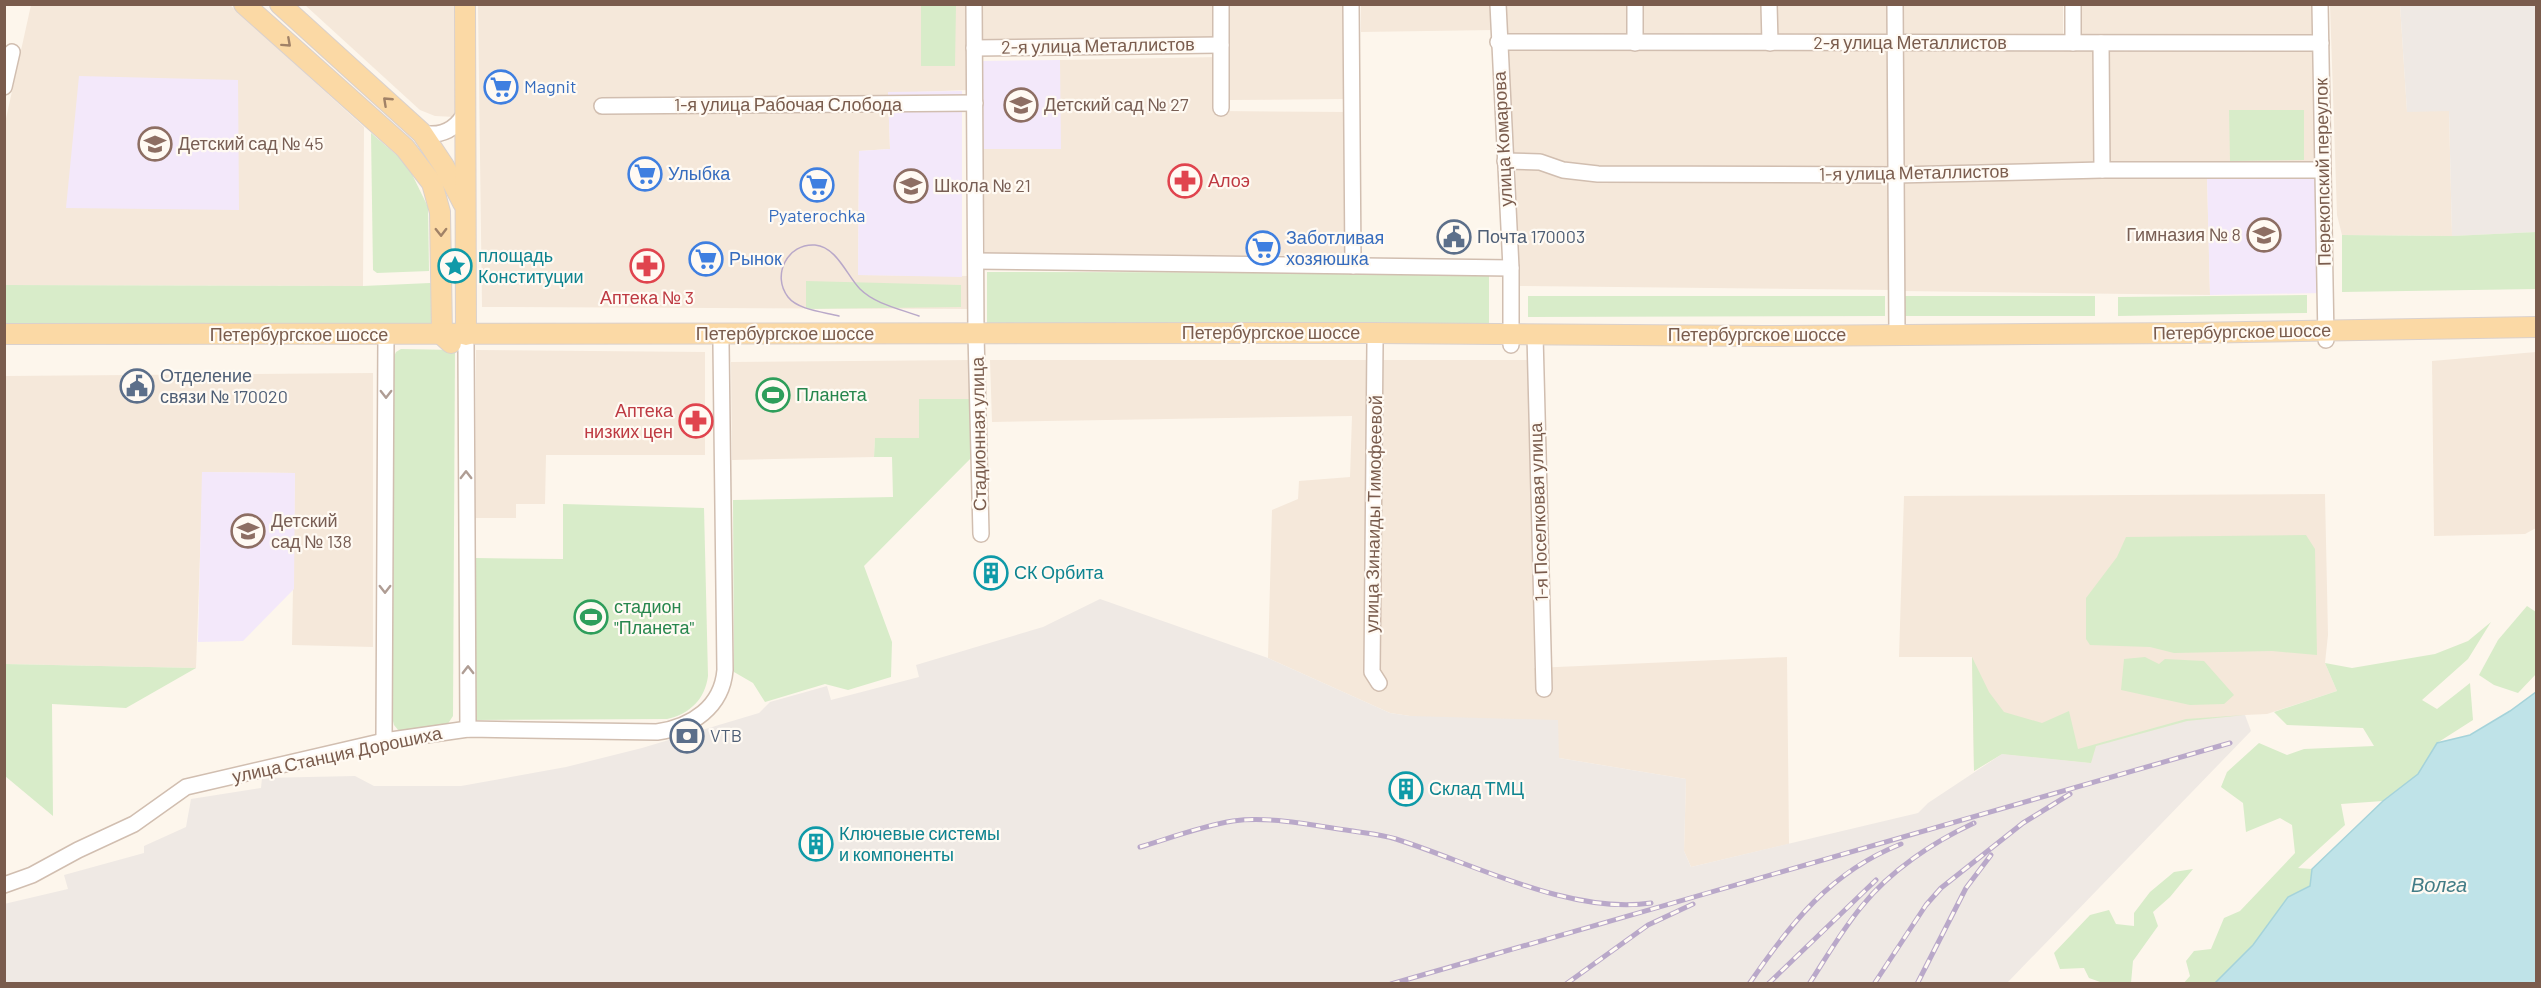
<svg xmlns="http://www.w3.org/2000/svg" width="2541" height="988" font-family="Barlow,sans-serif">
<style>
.residential{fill:#f5e8da}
.industrial{fill:#efe9e4}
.education{fill:#f3e8fa}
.green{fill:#d8ecc9}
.water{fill:#bfe3e8;stroke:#a5d3da;stroke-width:1.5}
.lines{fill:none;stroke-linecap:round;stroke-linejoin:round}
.minor-casing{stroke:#d1beb0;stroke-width:18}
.major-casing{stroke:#dad1cd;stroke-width:22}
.minor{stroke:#fff;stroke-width:15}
.major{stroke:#fbd9a5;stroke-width:20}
.tram{stroke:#b9a8c9;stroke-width:1.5}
.rail-casing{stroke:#b9a8c9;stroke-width:5}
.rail{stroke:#fffaf3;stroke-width:3;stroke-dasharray:9;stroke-linecap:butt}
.oneway{stroke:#a18267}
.oneway2{stroke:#af9d94}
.labels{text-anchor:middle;stroke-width:4.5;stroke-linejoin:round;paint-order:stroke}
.street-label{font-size:18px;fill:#7a5c4d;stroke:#fffaf3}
.shop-label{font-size:18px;fill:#366cbe;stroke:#fffaf3;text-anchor:start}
.education-label{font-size:18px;fill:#785e54;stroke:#fffaf3;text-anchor:start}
.health-label{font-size:18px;fill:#be3a42;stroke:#fffaf3;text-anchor:start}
.service-label{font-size:18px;fill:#4e5e75;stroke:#fffaf3;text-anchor:start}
.culture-label{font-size:18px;fill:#0d838f;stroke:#fffaf3;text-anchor:start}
.leisure-label{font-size:18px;fill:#27864d;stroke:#fffaf3;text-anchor:start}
.water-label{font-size:20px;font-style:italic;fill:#437c86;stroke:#fffaf3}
</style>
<rect width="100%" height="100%" fill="#fdf6ec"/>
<g class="residential">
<path d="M31,5H230L364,127L363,286L5,285V123Z"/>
<path d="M305,5H458L459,105L455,117L435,116L420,110Z"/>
<path d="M478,5H968V90L888,93L890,149L859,151L858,275L971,276V309L482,307Z"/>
<path d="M983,5H1213V42L983,44Z"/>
<path d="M1226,5H1346L1347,99L1227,100Z"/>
<path d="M1361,5H1494V30L1361,32Z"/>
<path d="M1506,5H1630V37L1506,38Z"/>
<path d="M1642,5H1762V35L1643,37Z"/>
<rect x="1773" y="5" width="117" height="32"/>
<rect x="1898" y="5" width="165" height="30"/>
<path d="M2075,5H2312L2313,36L2075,35Z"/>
<path d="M2330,5H2400L2407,111H2449L2452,236L2342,235L2337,215Z"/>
<path d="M2309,47L2316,55L2318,165L2107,164L2105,50Z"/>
<path d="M1509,49L1889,50L1888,166L1570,168L1508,157Z"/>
<path d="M2094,49L2095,165L1902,166V50Z"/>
<path d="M1218,57L1220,111L1347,112V256L985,253L983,149H1060V60Z"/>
<path d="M1516,168L1890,181L1892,290L1517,286Z"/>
<path d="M2207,176L2210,295L1903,291V181Z"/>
<path d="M476,350L705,352V455H546L545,504H516V518H475Z"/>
<path d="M2536,352V528L2525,534L2434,536L2432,361Z"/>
<path d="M972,360L974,399L919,438H875L874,457L732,460L731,362Z"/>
<path d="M990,360H1532L1534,668L1787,657L1789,844L1691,867L1684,851L1686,779L1559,758L1410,716L1390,713L1268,658L1272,510L1298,499L1299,481L1350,477L1352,416L992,422Z"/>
<path d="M373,373V647L292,645L295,473L203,472L196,668L5,664V376Z"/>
<path d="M2325,494L2328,635L2325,663L2337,691L2267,714L2245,715L2091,763L2002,754L1974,771L1972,657H1899L1904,496Z"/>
</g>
<g class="industrial">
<path d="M2400,5H2536V232L2452,236L2449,111L2407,112Z"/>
<path d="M1100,599L1268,658L1390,713L1410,716L1558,720L1559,758L1686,779L1684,851L1691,867L1918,813L1928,803L2002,754L2091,763L2096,746L2187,721L2245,715L2251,731L2007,983L5,984L4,904L68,889L64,875L144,853V846L186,827L191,799L261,788L262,778L355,776L374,786H461L566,767L642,748L759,713L770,702L827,686L831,700L919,677L916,665L1043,627Z"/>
</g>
<g class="education">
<path d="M1060,60L1061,149H983L982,61Z"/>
<path d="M79,76L238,80L239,210L66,208Z"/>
<path d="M962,91V277L858,275L859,151L890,149L888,92Z"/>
<path d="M2207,176H2318L2322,293L2210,295Z"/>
<path d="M202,472L295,473L294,589L243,641L198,642Z"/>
</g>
<g class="green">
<path d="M921,5H956L955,66H921Z"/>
<path d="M2229,110H2304V160L2230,161Z"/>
<path d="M371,133L407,164L428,207L429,271L377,273L373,270Z"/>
<path d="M2536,232V289L2342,292V235L2452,236Z"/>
<path d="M987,272L1489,273V325L987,324Z"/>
<path d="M806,281L961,285V307L806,309Z"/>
<path d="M430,283L434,286L431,325H5V285L363,286Z"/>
<path d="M2307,295V313L2118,316V297Z"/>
<path d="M1528,296H1885V316L1528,317Z"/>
<rect x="1905" y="296" width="190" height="20"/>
<path d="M401,349L455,350L453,716L447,725L399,731L394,725L392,717L393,359L396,352Z"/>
<path d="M919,399H974L976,453L864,566L892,642L891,677L848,690L825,684L765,702L753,683L734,672L733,500L893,497L892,457H874L875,438H919Z"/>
<path d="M563,504L704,508L708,676C705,699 690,714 667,719L474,720L475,558L563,559Z"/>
<path d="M2306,535L2315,549L2317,655L2272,651L2174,653L2150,647L2090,645L2086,639V598L2117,557L2126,537Z"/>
<path d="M2527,606L2536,612V674L2518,693L2494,685L2479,675L2498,640Z"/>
<path d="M2491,622L2468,659L2422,700L2437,709L2470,683L2473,720L2437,743L2418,774L2383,801L2341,804L2345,825L2298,868L2312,869L2310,886L2288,897L2253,945L2215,983L2183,984L2190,976L2186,961L2194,951L2211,949L2224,918L2240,911L2295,853L2292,825L2280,818L2246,832L2243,803L2221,787L2227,772L2259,743L2287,755L2304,749L2374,746L2363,728L2287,725L2274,712L2337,691L2325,663L2352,668L2435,654L2468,641Z"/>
<path d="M1972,657L1989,692L2004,712L2042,723L2069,711L2078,749L2186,719L2245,715L2187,721L2096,746L2091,763L2002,754L1974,771Z"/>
<path d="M2145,657L2159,664L2165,659L2204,661L2234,695L2224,704L2190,705L2121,690L2124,659Z"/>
<path d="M5,664L196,668L126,708L52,704L53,816L5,776Z"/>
<path d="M2193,869L2170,897L2153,912L2158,926L2133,961L2131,983H2103L2089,978L2084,968L2060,969L2054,953L2090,915L2109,910L2116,924L2134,926V913L2150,892L2174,872Z"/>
</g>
<path class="water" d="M2536,692V983H2215L2253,945L2288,897L2310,886L2312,869L2383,801L2418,774L2437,743L2470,735L2510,711Z"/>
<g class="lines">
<g class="minor-casing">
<g id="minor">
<path d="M974,4L976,334L981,534"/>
<path d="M1351,4L1353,266"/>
<path d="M1498,4L1511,268V345"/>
<path d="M1635,4V43"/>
<path d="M1769,4L1770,43"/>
<path d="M1895,4L1897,335"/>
<path d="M2073,4V43"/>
<path d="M2320,4L2326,340"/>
<path d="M1498,42L2321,43"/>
<path d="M2101,43L2102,170"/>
<path d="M974,48L1221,45"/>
<path d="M4,87L12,52"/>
<path d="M602,106L975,103"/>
<path d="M1221,108V4"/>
<path d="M422,133C441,137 457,129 466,111"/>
<path d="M1505,161L1540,162L1563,170L1598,174L1896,175L2102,170H2323"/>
<path d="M976,261L1511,268"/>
<path d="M1535,335L1544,689"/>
<path d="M1375,343L1372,672L1379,683"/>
<path d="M466,345L468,729"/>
<path d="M384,741L386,335"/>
<path d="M4,885L32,875L78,850L134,824L186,787L384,741L468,729L657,732C692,727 722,707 725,670L721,344"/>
</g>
</g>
<g class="major-casing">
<g id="major">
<path d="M244,4L405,148L432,183L440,212L442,335L451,343"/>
<path d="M280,4L422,133L444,166L463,203"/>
<path d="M465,4L466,335"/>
<path d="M4,334L1374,333L1763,336L2190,333L2536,327"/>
</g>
</g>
<use href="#minor" class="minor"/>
<use href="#major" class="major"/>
<path class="tram" d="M839,316C824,312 798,310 788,297C771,275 788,243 815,245C837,247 847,276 860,289C875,304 900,309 919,316"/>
<g class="rail-casing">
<g id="rail">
<path d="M1140,847C1170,838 1202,826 1233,821C1270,816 1310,825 1346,830C1363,833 1380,834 1396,839C1472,863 1570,915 1651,903"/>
<path d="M1391,984L2230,743"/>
<path d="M1566,984L1648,925L1693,904"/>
<path d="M1749,984C1791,923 1830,872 1901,844"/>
<path d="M1768,984L1876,880"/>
<path d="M1809,984C1826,958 1842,930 1862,906C1890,871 1933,842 1974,823"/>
<path d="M1874,984L1926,905L1941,888L2023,823L2070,794"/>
<path d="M1917,984L1966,888L1991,855"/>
</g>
</g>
<use href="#rail" class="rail"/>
</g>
<defs><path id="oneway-chevron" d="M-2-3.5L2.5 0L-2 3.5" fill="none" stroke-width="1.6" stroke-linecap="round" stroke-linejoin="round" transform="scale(1.5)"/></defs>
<g class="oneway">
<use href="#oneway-chevron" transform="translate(287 43) rotate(42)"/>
<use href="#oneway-chevron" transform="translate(387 101) rotate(-137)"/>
<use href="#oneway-chevron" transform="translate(441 232) rotate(89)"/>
</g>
<g class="oneway2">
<use href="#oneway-chevron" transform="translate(386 394) rotate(90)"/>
<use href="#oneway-chevron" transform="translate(466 475) rotate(-90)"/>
<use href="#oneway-chevron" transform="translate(385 589) rotate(90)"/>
<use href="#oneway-chevron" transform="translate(468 670) rotate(-90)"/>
</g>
<defs>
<g id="supermarket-ring" transform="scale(1.725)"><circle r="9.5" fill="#fffaf3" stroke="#3f7fe0" stroke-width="1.5"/><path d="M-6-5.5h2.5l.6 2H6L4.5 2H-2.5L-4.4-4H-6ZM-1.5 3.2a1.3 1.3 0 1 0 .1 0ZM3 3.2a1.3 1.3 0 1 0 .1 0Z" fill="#3f7fe0"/></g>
<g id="school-ring" transform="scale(1.725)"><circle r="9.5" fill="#fffaf3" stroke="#8d6e63" stroke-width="1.5"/><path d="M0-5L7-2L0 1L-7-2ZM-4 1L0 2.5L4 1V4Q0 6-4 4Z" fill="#8d6e63"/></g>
<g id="pharmacy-ring" transform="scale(1.725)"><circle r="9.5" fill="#fffaf3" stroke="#e0444e" stroke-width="1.5"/><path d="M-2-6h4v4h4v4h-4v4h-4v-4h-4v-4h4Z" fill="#e0444e"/></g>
<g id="civic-ring" transform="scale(1.725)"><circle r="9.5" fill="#fffaf3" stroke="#5c6f8a" stroke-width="1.5"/><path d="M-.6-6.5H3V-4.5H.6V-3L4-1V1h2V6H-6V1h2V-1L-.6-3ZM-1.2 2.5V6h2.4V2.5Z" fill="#5c6f8a"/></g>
<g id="sight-ring" transform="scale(1.725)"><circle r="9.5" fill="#fffaf3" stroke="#0f9aa8" stroke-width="1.5"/><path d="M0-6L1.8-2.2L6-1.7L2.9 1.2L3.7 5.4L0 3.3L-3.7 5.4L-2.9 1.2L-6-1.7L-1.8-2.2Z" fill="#0f9aa8"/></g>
<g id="stadium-ring" transform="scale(1.725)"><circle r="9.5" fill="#fffaf3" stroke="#2e9e5b" stroke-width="1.5"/><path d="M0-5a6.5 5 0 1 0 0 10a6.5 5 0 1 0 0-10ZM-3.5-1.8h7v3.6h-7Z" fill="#2e9e5b"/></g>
<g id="building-ring" transform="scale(1.725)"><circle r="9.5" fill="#fffaf3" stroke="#0f9aa8" stroke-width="1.5"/><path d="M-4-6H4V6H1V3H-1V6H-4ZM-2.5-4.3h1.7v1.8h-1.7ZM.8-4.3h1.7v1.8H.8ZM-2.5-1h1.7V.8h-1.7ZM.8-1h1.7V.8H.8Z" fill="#0f9aa8"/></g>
<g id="bank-ring" transform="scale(1.725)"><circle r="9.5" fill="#fffaf3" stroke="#5c6f8a" stroke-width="1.5"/><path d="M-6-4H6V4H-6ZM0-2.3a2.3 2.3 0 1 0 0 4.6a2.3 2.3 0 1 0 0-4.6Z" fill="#5c6f8a"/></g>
</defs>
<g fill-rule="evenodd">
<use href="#supermarket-ring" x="501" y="87"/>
<use href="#school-ring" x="1021" y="105"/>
<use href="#school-ring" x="155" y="144"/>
<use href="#supermarket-ring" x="645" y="174"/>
<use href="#pharmacy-ring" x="1185" y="181"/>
<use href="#supermarket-ring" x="817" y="185"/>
<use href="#school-ring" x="911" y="186"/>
<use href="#school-ring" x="2264" y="235"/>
<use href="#civic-ring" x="1454" y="237"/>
<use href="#supermarket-ring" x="1263" y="248"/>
<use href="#supermarket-ring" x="706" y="259"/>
<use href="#sight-ring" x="455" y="266"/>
<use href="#pharmacy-ring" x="647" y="266"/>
<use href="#civic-ring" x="137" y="386"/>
<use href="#stadium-ring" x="773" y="395"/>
<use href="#pharmacy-ring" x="696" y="421"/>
<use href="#school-ring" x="248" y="531"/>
<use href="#building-ring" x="991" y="573"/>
<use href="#stadium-ring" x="591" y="617"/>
<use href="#bank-ring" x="687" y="736"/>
<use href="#building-ring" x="1406" y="789"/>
<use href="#building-ring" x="816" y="844"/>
</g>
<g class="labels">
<g class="street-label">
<text x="1910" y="49">2-я улица Металлистов</text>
<text transform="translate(1098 46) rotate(-1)" y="6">2-я улица Металлистов</text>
<text x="788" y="111">1-я улица Рабочая Слобода</text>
<text transform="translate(1503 139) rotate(-93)" y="6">улица Комарова</text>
<text transform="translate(2323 172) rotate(-91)" y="6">Перекопский переулок</text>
<text transform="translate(1914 173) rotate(-1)" y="6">1-я улица Металлистов</text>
<text transform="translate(2242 332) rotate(-1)" y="6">Петербургское шоссе</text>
<text x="1271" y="339">Петербургское шоссе</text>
<text x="785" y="340">Петербургское шоссе</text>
<text x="299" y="341">Петербургское шоссе</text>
<text x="1757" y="341">Петербургское шоссе</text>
<text transform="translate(979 434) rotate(-91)" y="6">Стадионная улица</text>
<text transform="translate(1539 512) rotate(-92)" y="6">1-я Поселковая улица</text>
<text transform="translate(1374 514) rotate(-89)" y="6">улица Зинаиды Тимофеевой</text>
<text transform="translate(337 755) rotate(-12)" y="6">улица Станция Дорошиха</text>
</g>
<g class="shop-label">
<text x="524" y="93">Magnit</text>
<text x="668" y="180">Улыбка</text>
<text x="817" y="222" text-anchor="middle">Pyaterochka</text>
<text x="1286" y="244">Заботливая<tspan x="1286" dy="21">хозяюшка</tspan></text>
<text x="729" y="265">Рынок</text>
</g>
<g class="education-label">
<text x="1044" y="111">Детский сад № 27</text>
<text x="178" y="150">Детский сад № 45</text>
<text x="934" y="192">Школа № 21</text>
<text x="2241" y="241" text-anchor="end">Гимназия № 8</text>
<text x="271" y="527">Детский<tspan x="271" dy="21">сад № 138</tspan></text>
</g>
<g class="health-label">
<text x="1208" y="187">Алоэ</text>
<text x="647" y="304" text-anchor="middle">Аптека № 3</text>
<text x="673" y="417" text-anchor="end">Аптека<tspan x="673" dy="21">низких цен</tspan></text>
</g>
<g class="service-label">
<text x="1477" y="243">Почта 170003</text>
<text x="160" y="382">Отделение<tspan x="160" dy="21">связи № 170020</tspan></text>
<text x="710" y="742">VTB</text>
</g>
<g class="culture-label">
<text x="478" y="262">площадь<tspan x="478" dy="21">Конституции</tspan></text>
<text x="1014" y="579">СК Орбита</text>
<text x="1429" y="795">Склад ТМЦ</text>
<text x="839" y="840">Ключевые системы<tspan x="839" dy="21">и компоненты</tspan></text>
</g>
<g class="leisure-label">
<text x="796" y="401">Планета</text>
<text x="614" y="613">стадион<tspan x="614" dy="21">"Планета"</tspan></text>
</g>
<g class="water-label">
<text x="2439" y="892">Волга</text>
</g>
</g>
<rect width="2541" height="988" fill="none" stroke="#7a5c4d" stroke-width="12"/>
</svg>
